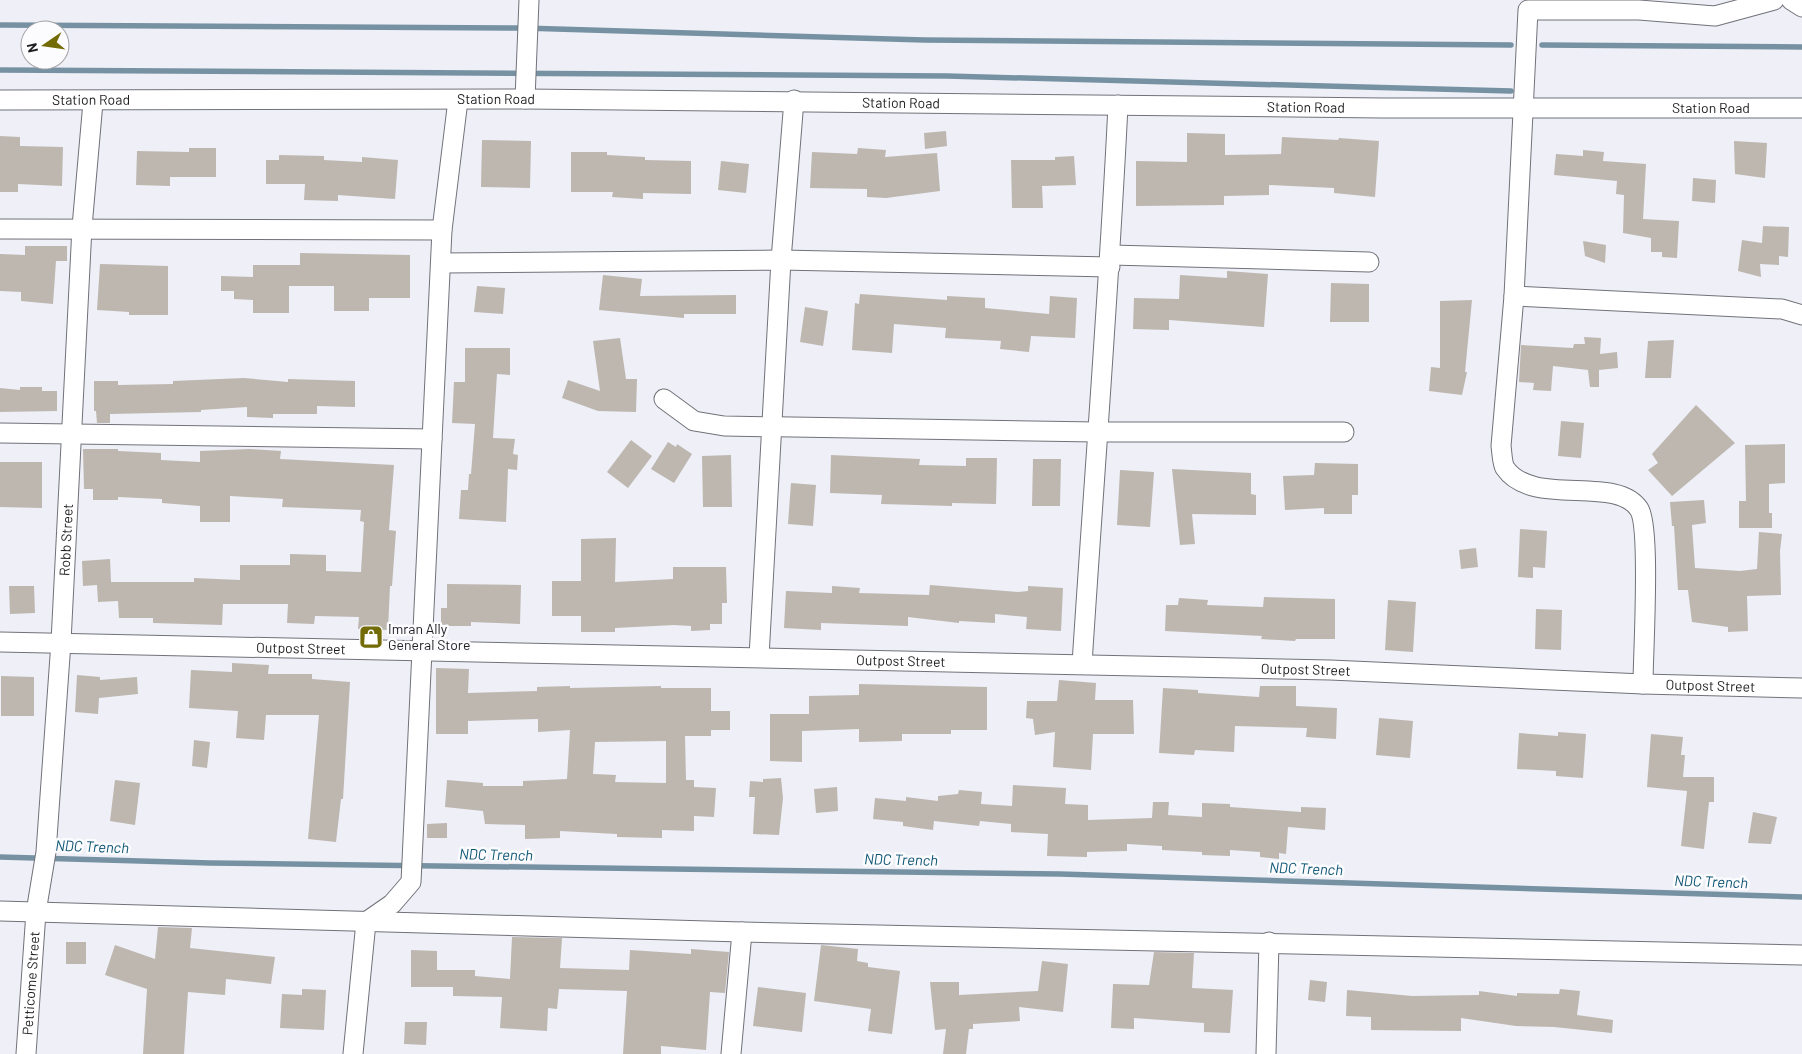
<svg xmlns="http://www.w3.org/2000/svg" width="1802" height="1054" font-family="Barlow,sans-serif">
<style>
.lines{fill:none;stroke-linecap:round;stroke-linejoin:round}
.stream{stroke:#7692a2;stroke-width:5.5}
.building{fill:#bdb7b0;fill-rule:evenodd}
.minor-casing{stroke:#717279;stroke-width:21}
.minor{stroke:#fff;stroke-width:19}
.labels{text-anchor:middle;stroke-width:5;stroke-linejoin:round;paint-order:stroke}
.street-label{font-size:14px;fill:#1e1e21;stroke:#fcfcfe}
.poi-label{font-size:14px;fill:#1e1e21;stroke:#fcfcfe;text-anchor:start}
.water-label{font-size:15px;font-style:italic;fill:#105775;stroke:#fcfcfe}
</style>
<rect width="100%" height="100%" fill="#eeeff7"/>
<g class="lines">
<g class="stream">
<path d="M0,25L523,28L924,40L1511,45"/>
<path d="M1542,45L1802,47"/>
<path d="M0,70L947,76L1511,91"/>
<path d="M0,857L210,863L1060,874L1802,897"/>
</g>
</g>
<g class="building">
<path d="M946,131L947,146L925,149L924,133Z"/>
<path d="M1187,133L1225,134V155L1281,154L1282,137L1338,140L1339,138L1379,141L1375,197L1334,193V188L1269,185V195L1224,196V205L1136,206V161L1187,162Z"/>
<path d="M0,136L20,137V146L63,147L62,186L18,184V192H0Z"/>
<path d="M482,140L531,141L530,188L481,187Z"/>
<path d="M1734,141L1767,143L1765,178L1735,174Z"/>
<path d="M189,148H216V177H170V186L136,185L137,151L189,152Z"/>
<path d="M858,148L886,150L885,157L937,153L940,191L886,198L867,197V189L810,188L812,152L857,154Z"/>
<path d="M1583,150L1604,152L1603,161L1646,164L1643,219L1679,221L1677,258L1662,257V252H1651V238L1623,233L1624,195L1616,194L1617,181L1554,175L1556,154L1583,156Z"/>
<path d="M571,152H607V155L645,157V160L691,161V194L643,193V199L612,197L613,192H571Z"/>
<path d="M279,155L324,156V160L362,162V157L398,160L395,199L338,195V201L304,200L305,184H266V160H279Z"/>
<path d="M1074,156L1076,185L1042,186L1043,208H1012L1011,160H1055V157Z"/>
<path d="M721,161L749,164L746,193L718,190Z"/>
<path d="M1693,178L1716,180L1715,203L1692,201Z"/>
<path d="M1763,226L1789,227L1788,257L1779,256V265L1760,264L1761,277L1738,271L1742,240L1762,243Z"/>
<path d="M1583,241L1606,245L1605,263L1585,256Z"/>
<path d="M25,246H67V261H56L53,304L21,301V292L0,291V254L25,255Z"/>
<path d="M300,253L410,255V298H369V311H334V286H289V313H253V300L234,299V291H221V276L253,277V265H300Z"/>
<path d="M100,264L168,266V315H129V312L97,310Z"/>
<path d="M1227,271L1268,274L1264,327L1169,320V330L1133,329L1134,298L1179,299L1180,275L1227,278Z"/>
<path d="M603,275L642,279L640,296L736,295V314H684V318L599,310Z"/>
<path d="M1331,283L1369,284V322H1330Z"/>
<path d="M477,286L505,288L503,314L474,312Z"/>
<path d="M860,294L947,300V296L985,298V308L1049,314L1050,296L1077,298L1075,338L1031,336L1029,352L1000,349L1001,341L945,338L946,328L894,324L892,353L852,350L855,303L859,304Z"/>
<path d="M1472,300L1465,372H1467L1462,395L1429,391L1431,367L1440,368V301Z"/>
<path d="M805,307L828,311L823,346L800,342Z"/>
<path d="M1584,337L1601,338L1600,354L1617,352L1618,368L1599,370V387H1590L1588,370L1553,366L1551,391L1533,390L1534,383L1519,382L1521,345L1573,348L1574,344H1585Z"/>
<path d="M620,338L626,379H637L636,412L598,411L562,398L568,380L600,391L593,341Z"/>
<path d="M1674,340L1671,378H1645L1648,341Z"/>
<path d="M465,348H510V375L497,374L493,438L515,439L513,454L518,455L517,470L508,469L506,522L459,519L461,490H468L469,474H471L475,424L452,423L454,382H465Z"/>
<path d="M244,378L288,382V379L355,381V407L317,406V414H273V418L247,417V407L201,410V412L110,414V423H97L96,411H94V381H118V385L173,384V381Z"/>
<path d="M20,387H42V391H57V411L0,412V388L20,390Z"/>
<path d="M1696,405L1735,443L1672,496L1648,470L1658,463L1652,454Z"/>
<path d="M1561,421L1584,423L1581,458L1558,456Z"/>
<path d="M631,440L652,456L628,488L607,472Z"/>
<path d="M668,442L676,447L677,444L692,454L674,483L651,469Z"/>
<path d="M1785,444V483L1769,484V513H1772V528H1739V501H1746L1745,445Z"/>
<path d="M83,449H118V451L161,453V460L200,462V451L250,449L281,451L280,459L394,465L389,530L396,531L392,586H390L388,630L358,629L359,617L315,616L314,624L287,623L288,604H223L222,625L153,623V618H119L118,601L98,602L97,585L83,586L82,561L110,559L111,582H194V578L240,580V565H290V554L326,555V571L361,572L364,522L360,521L361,510L282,507L283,499L230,496V522H200V506L162,503V499L118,497V500H93V489H84Z"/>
<path d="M731,455L732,507H703L702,456Z"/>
<path d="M831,455L920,459L919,465L966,466V458H997L996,504L952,503V506L881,504L882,495L830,493Z"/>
<path d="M1033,459H1061L1060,506H1032Z"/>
<path d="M0,462H42V508L0,507Z"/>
<path d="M1315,463L1358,464V495H1352V514H1324V508L1285,510L1283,476L1314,475Z"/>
<path d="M1172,469L1251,473V494L1256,495V515L1192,514L1195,544L1180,545Z"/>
<path d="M1120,470L1154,472L1150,527L1117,525Z"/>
<path d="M791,483L816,485L813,526L788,524Z"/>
<path d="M1704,500L1706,523L1692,525L1695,568L1740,571L1757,569L1759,532L1782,534L1780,551L1781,595L1747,596L1748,631L1728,632V627L1692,622L1688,590H1678L1674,526H1672L1670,502Z"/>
<path d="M1520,529L1547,531L1545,568L1533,567V578L1518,577Z"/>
<path d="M616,538L615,582L673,579V567H726L727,603H722V624H710V630L691,631V626L674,625L615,628V632H581V616H552V581H581V539Z"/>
<path d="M1476,548L1478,567L1461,569L1459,550Z"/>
<path d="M447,584L521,585L520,624L471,622V626H441V608H447Z"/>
<path d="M930,585L1018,592L1028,591V586L1063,588L1061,631L1026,629L1027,617L995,614V623L959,621V623L908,617V626L821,623V630L784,628L786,591L832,593V586L860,588L859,593L929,595Z"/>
<path d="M9,586H34L35,613L10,614Z"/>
<path d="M1264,597L1335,599V639H1296L1295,641L1261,639L1262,636L1165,631L1166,605H1178L1179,598L1208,600L1207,605L1263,607Z"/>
<path d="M1388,600L1416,602L1413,652L1385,650Z"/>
<path d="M1536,609L1562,610L1561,650L1535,649Z"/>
<path d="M232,663L269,665L268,674H312V679L350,682L343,799H341L336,842L308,839L319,715H266L264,740L236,738L238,711L189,708L191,670L232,672Z"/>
<path d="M436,668L469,669L468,693L537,691V687L570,686V688L661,686V688H711V711H730V730H711V736H685L686,780H694V787L716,788L714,817L694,816V831L662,830V838L617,837V834L560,831V838L525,839V825L485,824L483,811L445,807L447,780L483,783V786H523V781L567,779L570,730L538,732V719L468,721V734H436ZM666,741V783L615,782L616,775L593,774L595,742Z"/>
<path d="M77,675L100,677V680L137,677L138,694L99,698L98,714L75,712Z"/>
<path d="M1,676L34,677V716H1Z"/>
<path d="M1059,680L1096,683L1095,700H1133L1134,734H1093L1091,770L1053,767L1055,732L1035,735L1033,719L1026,718L1027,701H1057Z"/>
<path d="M859,684L987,687V730H951V734H902V741L859,742V729L802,731V762L770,761V714H809V696L859,695Z"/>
<path d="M1260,686H1296V706L1337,708L1336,739L1306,737L1307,728L1235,726L1234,752L1195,750L1194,755L1159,753L1163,688L1198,690V693L1259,697Z"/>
<path d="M1379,718L1413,721L1410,758L1376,755Z"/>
<path d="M1558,732L1586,734L1583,778L1556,776V771L1517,769L1519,733L1558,736Z"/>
<path d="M1651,734L1683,737L1681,755H1685L1683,777H1714V802H1709L1704,849L1681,846L1687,791L1647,787Z"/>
<path d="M194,740L210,742L207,768L192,766Z"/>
<path d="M781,778L783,798L779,835L753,834L755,797H749L750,781L763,782V779Z"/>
<path d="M115,780L140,783L135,825L110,821Z"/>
<path d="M1013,785L1066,788L1065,804L1088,805V820L1152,818L1153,802H1169L1168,815L1202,817V803L1230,804V807L1301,812V807L1326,808L1325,830L1288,827L1286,854L1279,853V859L1260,857V852L1230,850V856L1202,855V852L1162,850V846L1127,844V851L1087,852V857L1047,856L1048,834L1011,832V824L980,821L979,826L934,821L933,830L903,826V822L873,819L875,798L906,801V797L938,801V796L958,794L959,790L982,792L981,804L1012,806Z"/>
<path d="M837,787L838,811L816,813L814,789Z"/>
<path d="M1753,812L1777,817L1771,844L1748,843Z"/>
<path d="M447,823V838H427V824Z"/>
<path d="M158,927L192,928L190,948L275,957L271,984L226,979L225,995L188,992L184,1054H143L147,989L105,975L115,945L155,959Z"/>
<path d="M512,937L562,938L560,968L629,970L630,950L691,954V949L729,952L725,993L710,992L706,1050L661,1046V1054H623L627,991L559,989L557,1009L548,1008L547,1031L500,1028L502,997L453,996V987H411V950L437,951V970H475V976L510,979Z"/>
<rect x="66" y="942" width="20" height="22"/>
<path d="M821,945L858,949L857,961L868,963V967L900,971L892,1034L868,1031L871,1009L814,1001Z"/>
<path d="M1154,952L1194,953L1192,988L1233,990L1230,1033L1204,1032V1023L1134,1018V1029L1111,1028L1113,984L1149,985Z"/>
<path d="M1042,961L1068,964L1063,1012L1019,1007L1020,1021L973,1024V1029H969L966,1054H943L946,1029L935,1030L930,982H959V995L1038,991Z"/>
<path d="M1310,980L1327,982L1325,1002L1308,1000Z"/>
<path d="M758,987L806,993L802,1032L753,1026Z"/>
<path d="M302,989L326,990L324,1030L280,1028L282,994L302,995Z"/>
<path d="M1560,989L1580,991L1577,1015L1613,1020L1612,1033L1554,1027L1516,1026L1461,1018V1031L1371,1030V1017L1346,1016L1347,990L1412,996L1479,995V991L1517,996V993L1559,994Z"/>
<path d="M405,1022H427L426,1045L404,1044Z"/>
</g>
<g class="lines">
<g class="minor-casing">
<g id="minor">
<path d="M1791,0L1802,7"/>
<path d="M525,99L529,0"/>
<path id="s1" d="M0,100L525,99L1383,108H1802"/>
<path d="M0,229L442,230"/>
<path d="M1111,255L1369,262"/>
<path d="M441,263L781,260L1110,267"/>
<path d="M1514,296L1782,309L1802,315"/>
<path d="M664,399L694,421L724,426L1097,432H1344"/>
<path d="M0,433L432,439"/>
<path id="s2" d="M0,642L1330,670L1643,684L1802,688"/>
<path d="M759,657L781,260L794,100"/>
<path d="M1082,664C1094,478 1109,291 1118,105"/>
<path d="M1643,684C1643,654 1651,527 1639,509C1616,474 1532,508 1505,468C1502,463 1502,452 1501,446L1514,296L1528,10H1639L1715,16L1774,0"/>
<path d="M0,911L742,932L1802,955"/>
<path id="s3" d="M26,1054L36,912L46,852L61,642L82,227L93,102"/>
<path d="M353,1054L366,922L392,904L411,882L442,230L458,100"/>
<path d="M731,1054L742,932"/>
<path d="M1266,1054L1269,942"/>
</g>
</g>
<use href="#minor" class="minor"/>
</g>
<defs>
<g id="shop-square" transform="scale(1.25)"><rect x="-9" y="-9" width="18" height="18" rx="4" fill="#736b05" stroke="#fcfcfe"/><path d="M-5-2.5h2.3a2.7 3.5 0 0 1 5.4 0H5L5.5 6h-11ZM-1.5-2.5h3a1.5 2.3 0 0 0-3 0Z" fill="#fff"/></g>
</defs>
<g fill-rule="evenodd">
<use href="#shop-square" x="371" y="637"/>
</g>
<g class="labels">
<g class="street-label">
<text dy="5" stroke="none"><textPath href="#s1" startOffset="496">Station Road</textPath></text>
<text dy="5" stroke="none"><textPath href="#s1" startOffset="91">Station Road</textPath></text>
<text dy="5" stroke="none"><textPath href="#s1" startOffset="901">Station Road</textPath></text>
<text dy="5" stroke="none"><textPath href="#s1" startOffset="1306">Station Road</textPath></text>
<text dy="5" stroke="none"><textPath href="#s1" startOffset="1711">Station Road</textPath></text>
<text dy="5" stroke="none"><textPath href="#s3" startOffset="516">Robb Street</textPath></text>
<text dy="5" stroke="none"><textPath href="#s2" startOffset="301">Outpost Street</textPath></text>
<text dy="5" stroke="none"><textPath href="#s2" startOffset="901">Outpost Street</textPath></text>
<text dy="5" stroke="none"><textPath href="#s2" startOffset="1306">Outpost Street</textPath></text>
<text dy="5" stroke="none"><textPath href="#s2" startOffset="1711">Outpost Street</textPath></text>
<text dy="5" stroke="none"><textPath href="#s3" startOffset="71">Petticome Street</textPath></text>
</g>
<g class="poi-label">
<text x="388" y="634">Imran Ally<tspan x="388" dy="16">General Store</tspan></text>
</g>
<g class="water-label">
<text transform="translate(92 847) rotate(2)" y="5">NDC Trench</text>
<text transform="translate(496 855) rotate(1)" y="5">NDC Trench</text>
<text transform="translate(901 860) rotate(1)" y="5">NDC Trench</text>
<text transform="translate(1306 869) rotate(2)" y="5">NDC Trench</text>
<text transform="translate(1711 882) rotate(2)" y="5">NDC Trench</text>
</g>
</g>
<g transform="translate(45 45) rotate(257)"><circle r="24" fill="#fcfcfe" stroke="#a3a3a6"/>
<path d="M0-4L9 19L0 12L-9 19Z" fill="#736b05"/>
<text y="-8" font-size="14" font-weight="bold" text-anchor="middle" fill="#1e1e21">N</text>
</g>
</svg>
